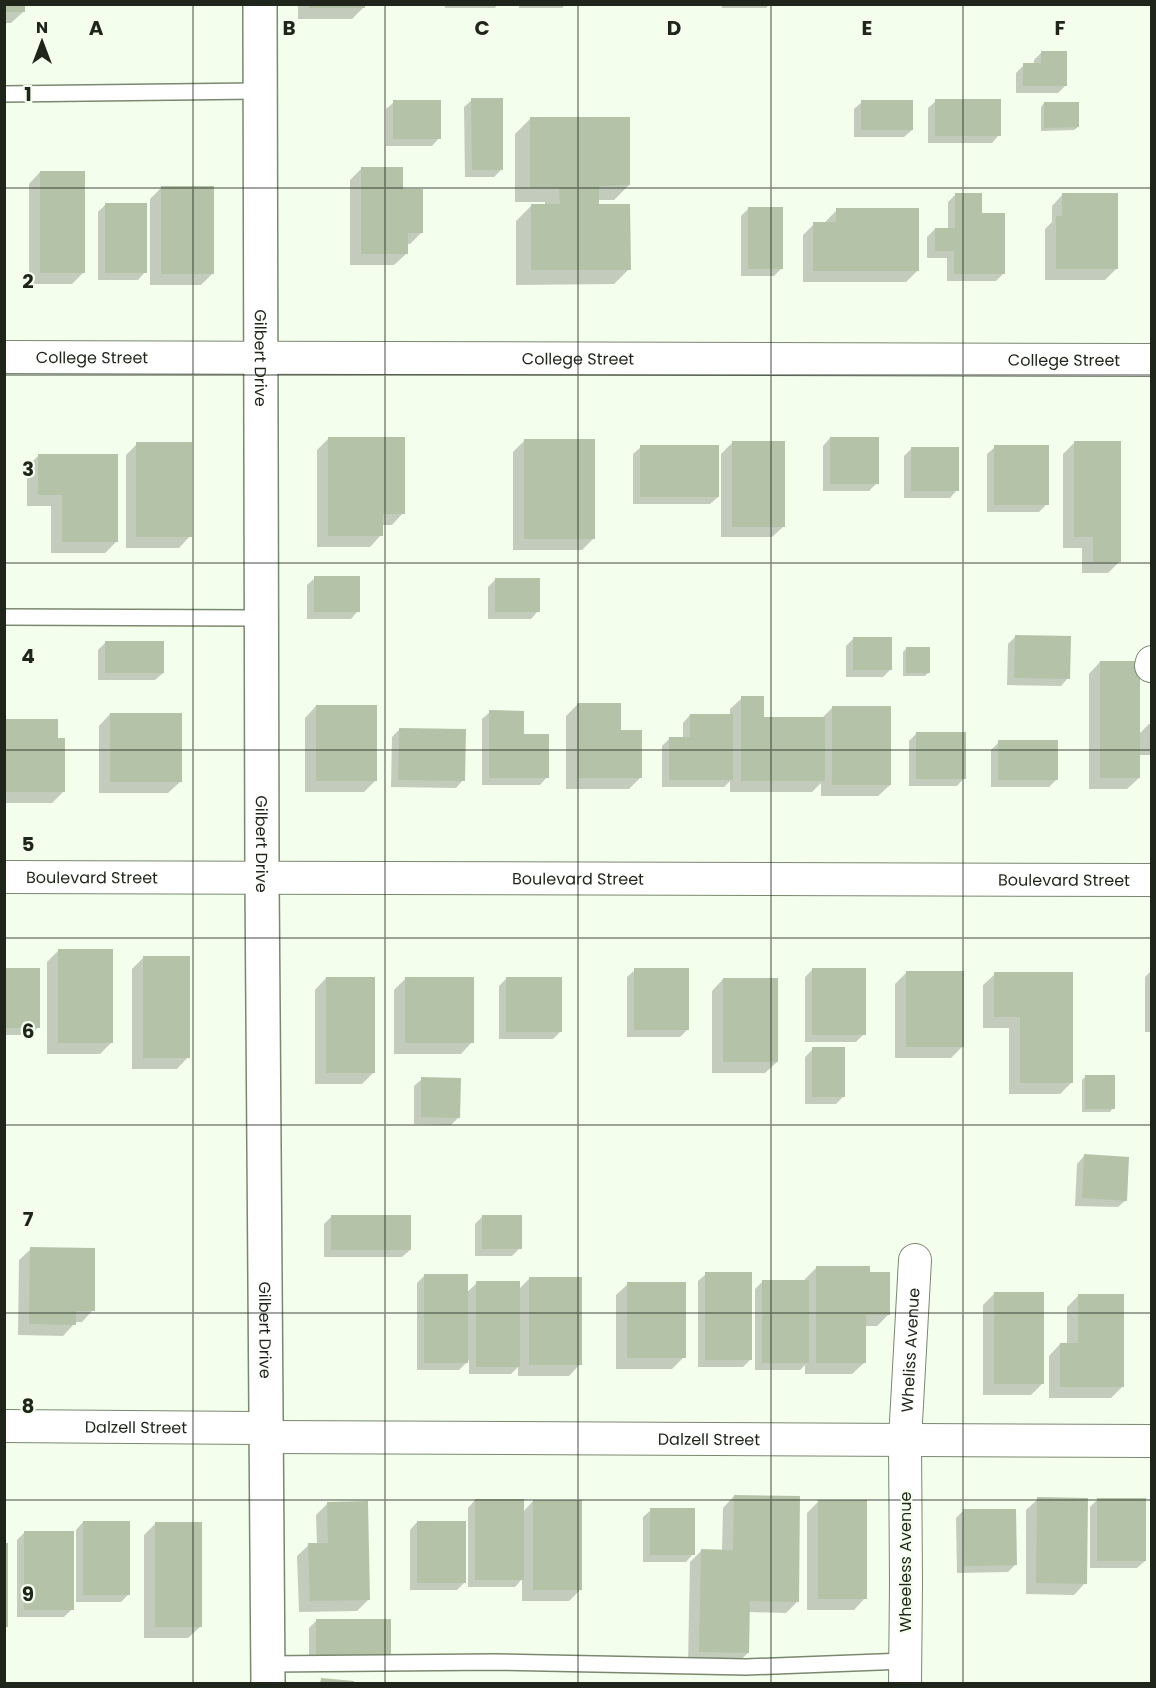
<svg xmlns="http://www.w3.org/2000/svg" width="1156" height="1688" font-family="Poppins,sans-serif">
<style>
.shadow{fill:#0003}
.building{fill:#b4c3a8}
.lines{fill:none;stroke-linecap:round;stroke-linejoin:round}
.lane-casing{stroke:#7a886f;stroke-width:18}
.street-casing{stroke:#7a886f;stroke-width:34}
.secondary-casing{stroke:#7a886f;stroke-width:36}
.lane{stroke:#fff;stroke-width:15}
.street{stroke:#fff;stroke-width:32}
.secondary{stroke:#fff;stroke-width:33}
.grid{fill:none;stroke:#1f251b;stroke-width:1.5;stroke-opacity:0.55}
.labels{text-anchor:middle;stroke-width:4.5;stroke-linejoin:round;paint-order:stroke}
.street-label{font-size:16px;fill:#1f251b;stroke:#f4feed}
.grid-label{font-size:20px;text-anchor:middle;font-weight:bold;fill:#1f251b;stroke:#f4feed;stroke-width:4.5;stroke-linejoin:round;paint-order:stroke}
</style>
<rect width="100%" height="100%" fill="#f4feed"/>
<g class="shadow">
<path d="M4,4L23,12L11,23H4Z"/>
<path d="M298,4H364V7L352,19H298Z"/>
<path d="M445,4H498L495,8H445Z"/>
<path d="M519,4H566L562,8H519Z"/>
<path d="M722,4H770L766,8H722Z"/>
<path d="M859,4H905L903,6H859Z"/>
<path d="M1074,4H1116L1074,5Z"/>
<path d="M1042,52L1065,86L1058,93H1016V73L1024,65H1034V60Z"/>
<path d="M472,100L501,170L494,177H465L464,107Z"/>
<path d="M936,101L999,135L992,143H928V108Z"/>
<path d="M394,102L439,138L432,146H386V109Z"/>
<path d="M862,102L912,130L904,137H854V109Z"/>
<path d="M1044,103L1078,127L1074,130L1041,131V107Z"/>
<path d="M530,119L629,185L614,200H598V205L629,269L614,284L516,285V221L531,206H545V202H515V134Z"/>
<path d="M361,169L401,191L421,233L410,244H406V254L394,265H350V180Z"/>
<path d="M40,172L84,272L72,284H29V184Z"/>
<path d="M161,188L213,273L201,285H150V199Z"/>
<path d="M956,194L981,214L1004,273L996,281H947V258H927V237L935,229H948V202Z"/>
<path d="M1063,194L1117,268L1105,280H1045V229L1052,222V206Z"/>
<path d="M105,205L145,272L138,280H98V212Z"/>
<path d="M749,208L782,268L774,276H741V216Z"/>
<path d="M837,210L918,270L906,282H803V235L814,224H826V221Z"/>
<path d="M329,438L403,513L392,525H381V535L370,547H317V450Z"/>
<path d="M830,438L877,483L869,491H823V446Z"/>
<path d="M525,440L594,538L582,550H513V452Z"/>
<path d="M733,442L784,526L772,537H721V454Z"/>
<path d="M1075,442L1119,562L1108,573H1082V548H1063V454Z"/>
<path d="M137,444L190,536L179,548H126V455Z"/>
<path d="M641,447L718,497L710,504H633V454Z"/>
<path d="M995,447L1047,504L1039,512H987V454Z"/>
<path d="M912,448L957,490L950,498H904V456Z"/>
<path d="M38,456L116,542L105,553H51V506H27V467Z"/>
<path d="M315,578L358,611L351,619H307V585Z"/>
<path d="M495,580L538,611L531,619H488V587Z"/>
<path d="M1015,637L1068,678L1061,686L1007,685L1008,644Z"/>
<path d="M854,638L891,669L883,677H846V646Z"/>
<path d="M105,643L163,673L155,680H98V650Z"/>
<path d="M907,648L928,673L925,676H903V652Z"/>
<path d="M1100,662L1138,735L1149,724H1152V793H1150V755H1139V778L1127,789H1089V674Z"/>
<path d="M742,698L763,719H821L833,707L890,785L878,796H821V783L812,792H730V781L724,787H662V746L670,738H683V723L690,715H730V709Z"/>
<path d="M578,704L620,732L641,777L629,789H566V716Z"/>
<path d="M316,706L376,780L364,792H305V718Z"/>
<path d="M490,712L522,735L547,777L540,785H482V719Z"/>
<path d="M110,714L180,782L168,793H99V726Z"/>
<path d="M4,721L57,740L64,791L52,803H4Z"/>
<path d="M400,729L463,780L456,788L391,787L392,737Z"/>
<path d="M916,734L964,778L957,786H909V741Z"/>
<path d="M999,742L1056,780L1049,787H991V750Z"/>
<path d="M59,950L112,1042L100,1054H47V962Z"/>
<path d="M144,957L188,1057L177,1069H132V969Z"/>
<path d="M4,969L38,1027L31,1035H4Z"/>
<path d="M813,969L864,1034L856,1042H805V977Z"/>
<path d="M635,970L688,1029L680,1037H627V977Z"/>
<path d="M1152,970V1032H1145V977Z"/>
<path d="M907,972L962,1047L951,1058H895V984Z"/>
<path d="M995,974L1071,1083L1060,1094H1009V1028H983V985Z"/>
<path d="M326,978L374,1072L362,1084H315V990Z"/>
<path d="M406,978L472,1042L461,1054H394V990Z"/>
<path d="M507,978L560,1032L553,1039H499V986Z"/>
<path d="M723,979L777,1062L765,1073H712V991Z"/>
<path d="M813,1049L843,1097L836,1104H805V1057Z"/>
<path d="M1085,1077L1113,1108L1110,1112H1082V1080Z"/>
<path d="M422,1079L459,1117L451,1125L414,1124V1086Z"/>
<path d="M1084,1156L1126,1200L1118,1207L1075,1206L1077,1164Z"/>
<path d="M331,1217L410,1250L402,1257H324V1224Z"/>
<path d="M482,1217L520,1248L512,1256H475V1224Z"/>
<path d="M31,1249L93,1310L82,1322H74V1324L63,1336L18,1335L19,1260Z"/>
<path d="M816,1268L869,1274L889,1314L877,1326H864V1363L852,1374H805V1365L800,1370H755V1289L763,1281H805V1279Z"/>
<path d="M706,1274L750,1360L743,1367H698V1281Z"/>
<path d="M424,1276L466,1293L477,1283L519,1289L530,1278L580,1364L569,1376H518V1367L511,1374H469V1360L459,1370H417V1283Z"/>
<path d="M628,1284L684,1357L672,1369H616V1295Z"/>
<path d="M995,1293L1042,1384L1031,1395H983V1305Z"/>
<path d="M1078,1296L1123,1386L1111,1398H1049V1356L1060,1344H1067V1307Z"/>
<path d="M734,1496L798,1601L786,1613L748,1612V1653L736,1664L688,1663L690,1562L701,1551H722L723,1508Z"/>
<path d="M1038,1499L1085,1583L1074,1595L1026,1594V1510Z"/>
<path d="M1098,1499L1145,1561L1137,1568H1090V1507Z"/>
<path d="M475,1500L522,1513L533,1501L580,1590L569,1601H522V1579L515,1587H468V1508Z"/>
<path d="M819,1501L865,1598L854,1610H807V1513Z"/>
<path d="M327,1504L369,1599L357,1611L299,1612L297,1556L309,1545H317L316,1515Z"/>
<path d="M651,1510L693,1554L686,1562H643V1517Z"/>
<path d="M963,1511L1016,1564L1008,1572L957,1573L956,1518Z"/>
<path d="M83,1522L129,1594L121,1602H76V1530Z"/>
<path d="M417,1522L464,1583L457,1590H410V1530Z"/>
<path d="M156,1523L200,1627L188,1638H144V1535Z"/>
<path d="M24,1533L72,1609L64,1617H17V1540Z"/>
<path d="M316,1621L390,1655L382,1662H309V1628Z"/>
</g>
<g class="building">
<rect x="4" y="4" width="21" height="8"/>
<rect x="309" y="4" width="56" height="4"/>
<path d="M1041,51H1067V86H1023V63H1041Z"/>
<path d="M471,98H503V170H472Z"/>
<rect x="935" y="99" width="66" height="37"/>
<rect x="393" y="100" width="48" height="39"/>
<rect x="861" y="100" width="52" height="30"/>
<path d="M1044,102H1079V127L1044,128Z"/>
<path d="M530,117H630V185L599,186V204H630L631,270H531V204H560L559,188H530Z"/>
<path d="M361,167H403V189H423V233H408V254H361Z"/>
<rect x="40" y="171" width="45" height="102"/>
<rect x="161" y="186" width="53" height="88"/>
<path d="M955,193H982V213H1005V274H954V251H935V228H955Z"/>
<path d="M1062,193H1118V269H1056V216H1062Z"/>
<rect x="105" y="203" width="42" height="70"/>
<rect x="748" y="207" width="35" height="62"/>
<path d="M836,208H919V271H813V222H836Z"/>
<path d="M328,437H405V514H383V536H328Z"/>
<rect x="830" y="437" width="49" height="47"/>
<rect x="524" y="439" width="71" height="100"/>
<rect x="732" y="441" width="53" height="86"/>
<path d="M1074,441H1121V562H1093V537H1074Z"/>
<rect x="136" y="442" width="56" height="95"/>
<rect x="640" y="445" width="79" height="52"/>
<rect x="994" y="445" width="55" height="60"/>
<rect x="911" y="447" width="48" height="44"/>
<path d="M38,454H118V542H62V495H38Z"/>
<rect x="314" y="576" width="46" height="36"/>
<rect x="495" y="578" width="45" height="34"/>
<path d="M1015,635L1071,636L1070,679L1014,678Z"/>
<rect x="853" y="637" width="39" height="33"/>
<rect x="105" y="641" width="59" height="32"/>
<rect x="906" y="647" width="24" height="26"/>
<rect x="1100" y="661" width="40" height="117"/>
<path d="M741,696H764V717H825V781H741Z"/>
<path d="M577,703H621V730H642V778H577Z"/>
<rect x="316" y="705" width="61" height="76"/>
<rect x="832" y="706" width="59" height="79"/>
<path d="M489,710L524,711V734H549V778H489Z"/>
<rect x="110" y="713" width="72" height="69"/>
<path d="M690,714H733V780H669V737H690Z"/>
<path d="M4,719H58V738H65V792H4Z"/>
<path d="M399,728L466,729L465,781L398,780Z"/>
<rect x="916" y="732" width="50" height="47"/>
<rect x="998" y="740" width="60" height="40"/>
<rect x="58" y="949" width="55" height="94"/>
<rect x="143" y="956" width="47" height="102"/>
<rect x="4" y="968" width="36" height="60"/>
<rect x="634" y="968" width="55" height="62"/>
<rect x="812" y="968" width="54" height="67"/>
<rect x="906" y="971" width="58" height="76"/>
<path d="M994,972H1073V1083H1020V1017H994Z"/>
<rect x="326" y="977" width="49" height="96"/>
<rect x="405" y="977" width="69" height="66"/>
<rect x="506" y="977" width="56" height="55"/>
<rect x="723" y="978" width="55" height="84"/>
<rect x="812" y="1047" width="33" height="50"/>
<rect x="1085" y="1075" width="30" height="34"/>
<path d="M421,1077L461,1078L460,1118L421,1117Z"/>
<path d="M1084,1154L1129,1157L1127,1201L1082,1198Z"/>
<rect x="331" y="1215" width="80" height="35"/>
<rect x="482" y="1215" width="40" height="34"/>
<path d="M30,1247L95,1248V1311H76V1325L29,1324Z"/>
<path d="M816,1266H870V1272H890V1315H866V1363H816Z"/>
<rect x="705" y="1272" width="47" height="88"/>
<rect x="424" y="1274" width="44" height="89"/>
<rect x="529" y="1277" width="53" height="88"/>
<rect x="762" y="1280" width="47" height="83"/>
<rect x="476" y="1281" width="44" height="86"/>
<rect x="627" y="1282" width="59" height="76"/>
<rect x="994" y="1292" width="50" height="92"/>
<path d="M1078,1294H1124V1387H1060V1343H1078Z"/>
<path d="M734,1495L800,1496L799,1602L750,1601L749,1653L699,1652L701,1549L733,1550Z"/>
<path d="M1037,1497L1088,1498L1087,1584L1036,1583Z"/>
<rect x="1097" y="1498" width="49" height="63"/>
<rect x="475" y="1499" width="49" height="81"/>
<rect x="533" y="1500" width="49" height="90"/>
<rect x="818" y="1500" width="49" height="99"/>
<path d="M368,1501L370,1600L310,1601L308,1543H328L327,1502Z"/>
<rect x="650" y="1508" width="45" height="47"/>
<path d="M963,1509H1016L1017,1565L964,1566Z"/>
<rect x="83" y="1521" width="47" height="74"/>
<rect x="417" y="1521" width="49" height="62"/>
<rect x="155" y="1522" width="47" height="105"/>
<rect x="24" y="1531" width="50" height="79"/>
<rect x="4" y="1543" width="4" height="84"/>
<rect x="316" y="1619" width="75" height="36"/>
<path d="M321,1678L354,1681V1684H320Z"/>
</g>
<g class="lines">
<g class="lane-casing">
<g id="lane">
<path d="M4,94L260,91"/>
<path d="M4,617L262,618"/>
<path d="M268,1664L495,1662L746,1667L905,1661"/>
</g>
</g>
<g class="street-casing">
<g id="street">
<path id="s1" d="M4,357L1152,360"/>
<path d="M1151,666L1152,662"/>
<path id="s2" d="M4,877L1152,880"/>
<path id="s3" d="M4,1426L267,1428"/>
<path id="s4" d="M267,1437L1152,1441"/>
<path id="s5" d="M905,1684L906,1583L905,1440L915,1260"/>
</g>
</g>
<g class="secondary-casing">
<g id="secondary">
<path id="s6" d="M260,4L262,878L268,1684"/>
</g>
</g>
<use href="#lane" class="lane"/>
<use href="#street" class="street"/>
<use href="#secondary" class="secondary"/>
</g>
<path class="grid" d="M193,4V1684M385,4V1684M578,4V1684M771,4V1684M963,4V1684M4,188H1152M4,375H1152M4,563H1152M4,750H1152M4,938H1152M4,1125H1152M4,1313H1152M4,1500H1152"/>
<g class="labels">
<g class="street-label">
<text dy="6" stroke="none"><textPath href="#s1" startOffset="88">College Street</textPath></text>
<text dy="6" stroke="none"><textPath href="#s6" startOffset="354">Gilbert Drive</textPath></text>
<text dy="6" stroke="none"><textPath href="#s1" startOffset="574">College Street</textPath></text>
<text dy="6" stroke="none"><textPath href="#s1" startOffset="1060">College Street</textPath></text>
<text dy="6" stroke="none"><textPath href="#s6" startOffset="840">Gilbert Drive</textPath></text>
<text dy="6" stroke="none"><textPath href="#s2" startOffset="88">Boulevard Street</textPath></text>
<text dy="6" stroke="none"><textPath href="#s2" startOffset="574">Boulevard Street</textPath></text>
<text dy="6" stroke="none"><textPath href="#s2" startOffset="1060">Boulevard Street</textPath></text>
<text dy="6" stroke="none"><textPath href="#s6" startOffset="1326">Gilbert Drive</textPath></text>
<text dy="6" stroke="none"><textPath href="#s5" startOffset="334">Wheliss Avenue</textPath></text>
<text dy="6" stroke="none"><textPath href="#s3" startOffset="132">Dalzell Street</textPath></text>
<text dy="6" stroke="none"><textPath href="#s4" startOffset="442">Dalzell Street</textPath></text>
<text transform="translate(905 1562) rotate(-90)" y="6">Wheeless Avenue</text>
</g>
</g>
<g class="grid-label">
<text x="96" y="35">A</text>
<text x="289" y="35">B</text>
<text x="482" y="35">C</text>
<text x="674" y="35">D</text>
<text x="867" y="35">E</text>
<text x="1060" y="35">F</text>
<text x="28" y="101">1</text>
<text x="28" y="288">2</text>
<text x="28" y="476">3</text>
<text x="28" y="663">4</text>
<text x="28" y="851">5</text>
<text x="28" y="1038">6</text>
<text x="28" y="1226">7</text>
<text x="28" y="1413">8</text>
<text x="28" y="1601">9</text>
</g>
<rect width="1156" height="1688" fill="none" stroke="#1f251b" stroke-width="12"/>
<g transform="translate(42 42)" stroke="#f4feed" stroke-width="4.5" paint-order="stroke">
<path d="M0-4.5L10 22L0 15L-10 22Z" fill="#1f251b"/>
<text y="-9" font-size="16" font-weight="bold" text-anchor="middle" fill="#1f251b">N</text>
</g>
</svg>
